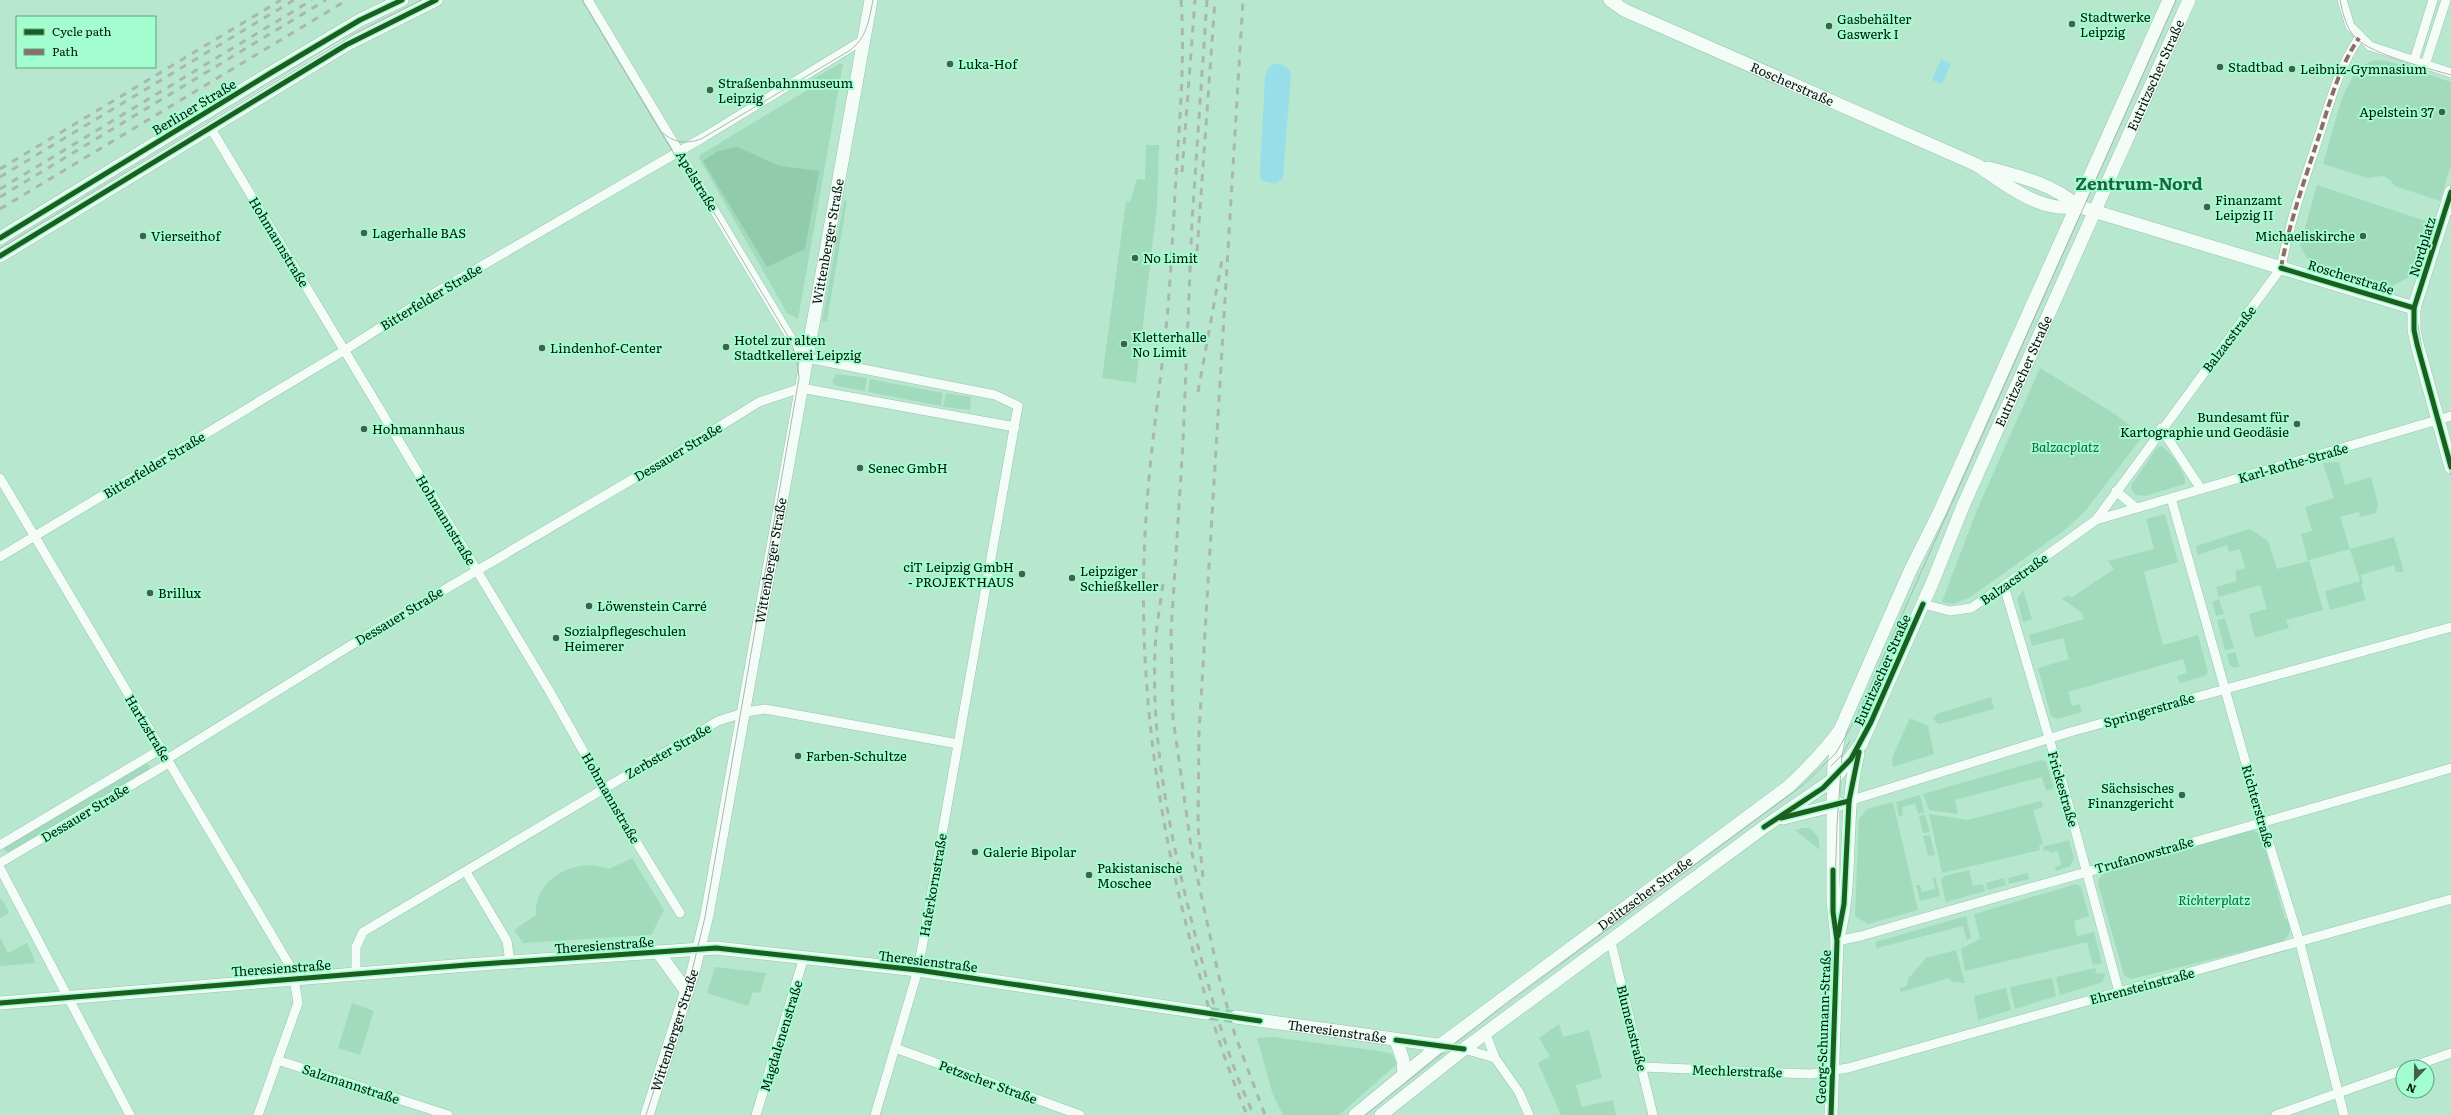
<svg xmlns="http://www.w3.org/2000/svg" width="2451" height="1115" font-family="Literata,serif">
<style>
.green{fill:#a1dabc}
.forest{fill:#90cbad}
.water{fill:#98dee9}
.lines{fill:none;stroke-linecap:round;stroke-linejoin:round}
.secondary-tunnel{stroke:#9cc9b2;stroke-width:13;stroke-dasharray:13 6;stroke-linecap:butt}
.street-casing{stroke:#9ac2ae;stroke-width:10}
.secondary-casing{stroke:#9ac2ae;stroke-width:14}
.street{stroke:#f4fcf8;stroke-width:9}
.secondary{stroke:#f4fcf8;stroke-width:13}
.tram{stroke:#abb6b0;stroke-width:1}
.rail{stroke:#abb6b0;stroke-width:3;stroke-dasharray:7 7;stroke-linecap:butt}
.quiet{stroke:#8d6e63;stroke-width:4;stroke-dasharray:8 4;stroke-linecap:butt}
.cycleway-casing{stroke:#a2fdcf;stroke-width:8}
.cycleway{stroke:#1b5e20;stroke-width:5}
.poi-dot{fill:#406050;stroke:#a2fdcf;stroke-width:1.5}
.labels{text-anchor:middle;stroke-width:4;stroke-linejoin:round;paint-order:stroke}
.poi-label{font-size:13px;fill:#00170b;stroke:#a2fdcf;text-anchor:start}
.street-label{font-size:13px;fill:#00170b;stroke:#a2fdcf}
.park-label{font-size:13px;font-style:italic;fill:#0d6241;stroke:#a2fdcf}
.district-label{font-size:17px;font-weight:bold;fill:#1c6445;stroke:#a2fdcf}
</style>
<rect width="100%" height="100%" fill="#b7e8cf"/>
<g class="green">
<path d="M2377,60L2387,61L2451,82V165L2440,201L2395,186L2390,180L2383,176L2368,178L2323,164C2332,137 2339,95 2356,72C2361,65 2369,62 2377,60Z"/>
<path d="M839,64H843L798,319L787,313L699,158L700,155L806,91L811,80Z"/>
<path d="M1146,145H1159L1157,206L1136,383L1102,378L1126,201L1130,202L1137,179L1145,180Z"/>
<path d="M2317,185L2432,223L2417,273L2385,290L2313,268L2300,246Z"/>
<path d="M844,200L847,201L827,322L822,321Z"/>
<path d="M2040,368L2115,414L2143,436L2086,510L2066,529L1969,598L1953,604L1942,602L1977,510Z"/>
<path d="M836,374L867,378L865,391L837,386L832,382Z"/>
<path d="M870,379L943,393L941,406L868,392Z"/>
<path d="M946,393L971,397L970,410L943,407Z"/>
<path d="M2161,446C2169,449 2188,476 2185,484L2145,496L2135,495L2131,488L2132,484L2157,448Z"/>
<path d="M2339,462L2345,485L2371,477L2378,504L2376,513L2360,517L2359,512L2340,517L2350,549L2394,537L2404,572H2396L2394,565L2361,575L2363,583L2361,584L2366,600L2330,610L2325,591L2360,581L2350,549L2309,560L2323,610L2286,620L2289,628L2255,638L2249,614L2267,609L2260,585L2219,597L2216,587L2237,581L2235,571L2245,568L2240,549L2229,552L2227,545L2198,555L2196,546L2250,529L2268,541L2277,569L2308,561L2301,534L2312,531L2305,507L2334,498L2323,463Z"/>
<path d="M2165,514L2178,562L2144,572L2163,645L2198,635L2208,672L2205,676L2180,683L2177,676L2187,673L2183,659L2068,692L2072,706L2079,704L2082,712L2057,719L2051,716L2038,668L2069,659L2063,638L2032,646L2029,635L2084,619L2082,613L2062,599L2068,595L2071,598L2114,569L2108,561L2154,549L2146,519Z"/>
<path d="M2025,589L2024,593L2032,619L2023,622L2017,598Z"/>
<path d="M2219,599L2224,614L2216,616L2212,602Z"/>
<path d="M2225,618L2234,648L2225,650L2217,620Z"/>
<path d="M2235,652L2240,666L2234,668L2230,665L2227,654Z"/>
<path d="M1991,697L1994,709L1939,724L1933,719L1937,714Z"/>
<path d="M1910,718L1928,726L1934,754L1893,767L1892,758Z"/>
<path d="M2042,760L2046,762L2054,788L2046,791L2042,777L1955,800L1958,814L1929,810L1923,794Z"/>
<path d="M145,762L150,766L148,772L11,853L5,851L4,846Z"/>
<path d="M1920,795L1924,812L1918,814L1915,804L1902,807L1903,815L1899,817L1896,802Z"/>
<path d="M2041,801L2043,807L2033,810L2043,844L2039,845L2040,850L1942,873L1929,814L1968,820Z"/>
<path d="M1893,802L1918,910L1868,924L1855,916L1859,819L1867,809Z"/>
<path d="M1925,815L1930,832L1923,833L1919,816Z"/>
<path d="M1802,828H1809L1818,836L1820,850L1795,830Z"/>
<path d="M2252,830L2261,834L2285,919H2288C2291,930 2291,935 2282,942L2131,979L2124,975L2098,883L2099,878L2107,871Z"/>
<path d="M1930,835L1935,855L1928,856L1923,836Z"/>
<path d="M2069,840L2074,859L2070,866L2056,871L2055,867L2061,865L2058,851L2049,853V850L2044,851L2043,847Z"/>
<path d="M632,858L664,910L651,935L523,943L514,930L536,915C533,878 578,856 609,869Z"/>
<path d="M1969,870L1973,886L1983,884L1985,891L1946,902L1941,880L1944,876Z"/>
<path d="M2028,873L2029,879L2009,884L2008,878Z"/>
<path d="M1933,877H1935L1940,896L1920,901L1916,885H1920L1922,892L1935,889Z"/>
<path d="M2004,878L2006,885L1988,890L1986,883Z"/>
<path d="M2076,884L2081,887L2089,916L2074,921L2077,936L2094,932L2102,963L2093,965L2087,942L1965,971L1961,949L1980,939L1974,914Z"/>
<path d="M2,899L9,913L0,918V900Z"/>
<path d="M1966,916L1971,938L1967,940L1963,926L1877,948L1875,942Z"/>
<path d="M0,937L8,953L27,943L36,963L0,966Z"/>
<path d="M1956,950L1965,983L1952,982L1949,978L1901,992L1899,988L1907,986L1908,979L1926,958Z"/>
<path d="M715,967L766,973L760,993L753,992L748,1006L707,993Z"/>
<path d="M2095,968L2097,974L2105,973L2103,982L2060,995L2056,977Z"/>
<path d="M2052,978L2056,996L2015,1009L2010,987Z"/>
<path d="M2006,988L2011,1010L1978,1020L1974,996Z"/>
<path d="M352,1003L374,1011L360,1055L338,1048Z"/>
<path d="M1559,1024L1563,1037L1589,1030L1602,1078L1576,1085L1582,1107L1613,1100L1616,1115H1561L1538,1063L1550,1056L1539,1038Z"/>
<path d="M1272,1037L1380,1051L1392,1054L1397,1064L1339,1115H1283L1273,1095L1257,1038Z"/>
</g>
<path class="forest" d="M737,147L780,166L819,171L805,249L767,267L703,161L718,151Z"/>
<g class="water">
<path d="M1941,59L1951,64L1942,84L1932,80Z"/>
<path d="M1274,64C1282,64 1287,65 1291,73L1283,178L1275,184L1261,180L1260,172L1265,76L1269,67Z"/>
</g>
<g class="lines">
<path class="secondary-tunnel" d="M1206,1013L1236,1017"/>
<g class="street-casing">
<g id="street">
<path d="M588,0L806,363"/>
<path d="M2342,0L2350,26L2370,46L2451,73"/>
<path d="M2414,61L2433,0"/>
<path d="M2425,65L2446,0"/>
<path d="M210,127L550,692L613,804L680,913"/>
<path d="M807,358L995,395L1018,406L918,970L875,1115"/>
<path d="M2161,428L2201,489"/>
<path d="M0,478L290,966L294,978L298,1003L258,1115"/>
<path d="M2116,491L2135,507"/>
<path d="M2171,498L2263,824L2300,943L2344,1115"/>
<path d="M2096,520L2451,416"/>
<path d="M0,557L345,350L428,297L704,137L863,40"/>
<path d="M2004,586L2065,792L2119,992"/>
<path d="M1923,604L1950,611L1971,608L2004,586L2096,520L2281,268C2289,223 2305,179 2319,136C2330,102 2339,67 2359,38"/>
<path d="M167,759L374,631L667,459L759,402L801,388L1015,427"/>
<path d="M1849,801L2070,732L2451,627"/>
<path d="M0,845L161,749"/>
<path d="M0,863L169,763"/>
<path d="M0,868L130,1115"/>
<path d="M466,872L507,941L510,962"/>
<path d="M1837,941L1861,936C2058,879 2255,826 2451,768"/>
<path d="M1611,942L1653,1115"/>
<path d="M356,974V947L363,932L718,721L746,712L765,709L958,744"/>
<path d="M1486,1034L1495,1058"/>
<path d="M895,1048L1080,1115"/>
<path d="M1464,1049L1495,1058L1519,1092L1529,1115"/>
<path d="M277,1060L448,1115"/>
<path d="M1642,1067L1811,1074L1848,1068L2451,899"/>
<path d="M2411,1067L2451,1053"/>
<path d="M756,1115L804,957"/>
<path d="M2276,1115L2403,1070"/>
</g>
</g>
<g class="secondary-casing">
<g id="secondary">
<path id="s1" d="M1610,0L1624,10L1977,165C2005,184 2042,214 2077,206"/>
<path d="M1988,168C2018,176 2054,184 2077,206L2414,308"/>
<path d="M2451,192L2414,308V330L2417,344L2451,467"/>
<path d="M0,238L269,74L360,20L402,0"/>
<path d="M0,256L346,45L436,0"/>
<path d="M1783,818L1840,804"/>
<path d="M1839,933C1853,874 1843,813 1858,754"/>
<path d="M658,952L687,992"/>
<path d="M0,1003L467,965L716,948L918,970L1206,1013"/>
<path id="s2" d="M1236,1017L1444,1046"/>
<path d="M1396,1040L1403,1060L1404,1074"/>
<path id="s3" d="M647,1115L693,972L707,915L871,0"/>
<path id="s4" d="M1355,1115L1439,1046L1788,787C1807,769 1825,751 1840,730L1910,571L1940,511L2169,0"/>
<path id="s5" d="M1381,1115L1464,1049L1764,827L1834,779L1861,744L1933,581L1963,506L2189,0"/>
<path d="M1831,1115L1837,941L1833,900V806L1834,763L1839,734"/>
</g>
</g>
<use href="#street" class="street"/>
<use href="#secondary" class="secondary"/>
<g class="tram">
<path d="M582,0L674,154L710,206L789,338L797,358L799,378L705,917L692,971L646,1115"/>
<path d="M2340,0C2343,14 2346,29 2357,39C2374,55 2427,68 2451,75"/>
<path d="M663,133C674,143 687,144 701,139L849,51C867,38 869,20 873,0"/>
<path d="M2451,186L2412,307L2411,330L2451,475"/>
<path d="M0,249L353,35L422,0"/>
<path d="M2416,313L2422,349"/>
<path d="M1831,766L1841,756L1850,741"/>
<path d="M1365,1115L1505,1004L1803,785L1836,753L1857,716L2176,0"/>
<path d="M1828,1115L1837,825L1842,755"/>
</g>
<g class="rail">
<path d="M1181,0C1185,59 1180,117 1176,176C1173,227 1171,278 1166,329C1160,387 1151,445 1147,504C1136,645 1151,783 1185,920C1202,987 1220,1052 1247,1115"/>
<path d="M1207,0L1192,221L1183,442L1171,633L1173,718L1192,853L1219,977L1235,1035L1265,1115"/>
<path d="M0,169L281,0"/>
<path d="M1182,172L1195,0"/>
<path d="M0,177L294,0"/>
<path d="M0,189L312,0"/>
<path d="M0,197L326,0"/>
<path d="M0,209L347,0"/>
<path d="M1197,251L1215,0"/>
<path d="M1198,392L1222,260"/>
<path d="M1163,584C1160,606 1156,628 1155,650C1151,751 1173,849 1198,946C1213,1003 1228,1061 1254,1115"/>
<path d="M1203,877L1198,827L1199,733L1243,0"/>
</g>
<path class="quiet" d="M2281,268C2289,223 2305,179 2319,136C2330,102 2339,67 2359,38"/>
<g class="cycleway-casing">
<g id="cycleway">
<path d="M2451,192L2414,308V330L2417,344L2451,467"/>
<path d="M0,238L269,74L360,20L402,0"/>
<path d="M0,256L346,45L436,0"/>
<path d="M2281,268L2414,308"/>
<path d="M1781,818L1849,801"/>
<path d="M1764,827L1823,788L1851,759L1871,722L1923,604"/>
<path d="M1838,936L1844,904L1849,801L1859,752"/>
<path d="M0,1003L467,965L716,948L918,970L1260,1021"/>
<path d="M1396,1040L1464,1049"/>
<path d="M1831,1115L1837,941L1833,912V870"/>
</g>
</g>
<use href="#cycleway" class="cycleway"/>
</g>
<g class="poi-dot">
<circle cx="2072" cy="24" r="4"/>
<circle cx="1829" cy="26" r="4"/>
<circle cx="950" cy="64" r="4"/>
<circle cx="2220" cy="67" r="4"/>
<circle cx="2292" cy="69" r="4"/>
<circle cx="710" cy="90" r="4"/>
<circle cx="2442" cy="112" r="4"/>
<circle cx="2207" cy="207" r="4"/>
<circle cx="364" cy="233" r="4"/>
<circle cx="143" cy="236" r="4"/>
<circle cx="2363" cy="236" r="4"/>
<circle cx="1135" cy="258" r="4"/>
<circle cx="1124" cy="344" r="4"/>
<circle cx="726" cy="347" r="4"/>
<circle cx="542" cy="348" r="4"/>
<circle cx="2297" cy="424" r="4"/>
<circle cx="364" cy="429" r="4"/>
<circle cx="860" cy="468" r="4"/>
<circle cx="1022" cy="574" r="4"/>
<circle cx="1072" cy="578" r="4"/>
<circle cx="150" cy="593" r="4"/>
<circle cx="589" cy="606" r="4"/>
<circle cx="556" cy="638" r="4"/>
<circle cx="798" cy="756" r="4"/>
<circle cx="2182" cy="795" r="4"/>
<circle cx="975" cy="852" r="4"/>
<circle cx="1089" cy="875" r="4"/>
</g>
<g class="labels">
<g class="poi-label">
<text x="2080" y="22">Stadtwerke<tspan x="2080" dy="15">Leipzig</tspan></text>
<text x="1837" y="24">Gasbehälter<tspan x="1837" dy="15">Gaswerk I</tspan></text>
<text x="958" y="69">Luka-Hof</text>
<text x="2228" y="72">Stadtbad</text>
<text x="2300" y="74">Leibniz-Gymnasium</text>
<text x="718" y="88">Straßenbahnmuseum<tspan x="718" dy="15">Leipzig</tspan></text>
<text x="2434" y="117" text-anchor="end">Apelstein 37</text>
<text x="2215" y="205">Finanzamt<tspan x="2215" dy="15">Leipzig II</tspan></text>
<text x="372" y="238">Lagerhalle BAS</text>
<text x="151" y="241">Vierseithof</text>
<text x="2355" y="241" text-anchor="end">Michaeliskirche</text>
<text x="1143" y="263">No Limit</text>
<text x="1132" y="342">Kletterhalle<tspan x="1132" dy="15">No Limit</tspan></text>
<text x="734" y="345">Hotel zur alten<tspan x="734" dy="15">Stadtkellerei Leipzig</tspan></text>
<text x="550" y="353">Lindenhof-Center</text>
<text x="2289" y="422" text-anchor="end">Bundesamt für<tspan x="2289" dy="15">Kartographie und Geodäsie</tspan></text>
<text x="372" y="434">Hohmannhaus</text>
<text x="868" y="473">Senec GmbH</text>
<text x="1014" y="572" text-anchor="end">ciT Leipzig GmbH<tspan x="1014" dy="15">- PROJEKTHAUS</tspan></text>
<text x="1080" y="576">Leipziger<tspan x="1080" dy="15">Schießkeller</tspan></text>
<text x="158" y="598">Brillux</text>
<text x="597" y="611">Löwenstein Carré</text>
<text x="564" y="636">Sozialpflegeschulen<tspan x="564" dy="15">Heimerer</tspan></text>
<text x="806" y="761">Farben-Schultze</text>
<text x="2174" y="793" text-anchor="end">Sächsisches<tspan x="2174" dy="15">Finanzgericht</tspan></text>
<text x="983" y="857">Galerie Bipolar</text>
<text x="1097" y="873">Pakistanische<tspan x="1097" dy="15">Moschee</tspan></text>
</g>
<g class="street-label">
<text dy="5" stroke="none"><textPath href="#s5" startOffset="1339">Eutritzscher Straße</textPath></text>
<text dy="5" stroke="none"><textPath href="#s1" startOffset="201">Roscherstraße</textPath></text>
<text transform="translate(194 107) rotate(-31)" y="5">Berliner Straße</text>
<text transform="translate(697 181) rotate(59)" y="5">Apelstraße</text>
<text dy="5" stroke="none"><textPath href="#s3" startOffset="893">Wittenberger Straße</textPath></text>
<text transform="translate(279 242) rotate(59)" y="5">Hohmannstraße</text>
<text transform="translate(2422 247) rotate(-73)" y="5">Nordplatz</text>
<text transform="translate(2351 277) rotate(17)" y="5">Roscherstraße</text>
<text transform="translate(431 297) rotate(-31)" y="5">Bitterfelder Straße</text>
<text transform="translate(2229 339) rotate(-53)" y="5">Balzacstraße</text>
<text dy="5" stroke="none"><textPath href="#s5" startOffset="1015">Eutritzscher Straße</textPath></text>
<text transform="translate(678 452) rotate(-31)" y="5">Dessauer Straße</text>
<text transform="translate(2293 463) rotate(-16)" y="5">Karl-Rothe-Straße</text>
<text transform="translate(154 465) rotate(-31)" y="5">Bitterfelder Straße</text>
<text transform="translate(446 520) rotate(59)" y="5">Hohmannstraße</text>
<text dy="5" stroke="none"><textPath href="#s3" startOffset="569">Wittenberger Straße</textPath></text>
<text transform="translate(2014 579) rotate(-35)" y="5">Balzacstraße</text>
<text transform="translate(399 616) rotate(-31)" y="5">Dessauer Straße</text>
<text transform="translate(1882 670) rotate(-66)" y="5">Eutritzscher Straße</text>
<text transform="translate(2149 710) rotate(-16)" y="5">Springerstraße</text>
<text transform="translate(148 728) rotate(59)" y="5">Hartzstraße</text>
<text transform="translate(668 751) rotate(-30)" y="5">Zerbster Straße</text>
<text transform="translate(2063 789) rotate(74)" y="5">Frickestraße</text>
<text transform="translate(611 798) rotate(60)" y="5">Hohmannstraße</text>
<text transform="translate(2258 806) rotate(74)" y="5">Richterstraße</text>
<text transform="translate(85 813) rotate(-31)" y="5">Dessauer Straße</text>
<text transform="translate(2144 855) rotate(-16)" y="5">Trufanowstraße</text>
<text transform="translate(933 885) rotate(-80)" y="5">Haferkornstraße</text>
<text dy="5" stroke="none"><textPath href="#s4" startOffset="365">Delitzscher Straße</textPath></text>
<text transform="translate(604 945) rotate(-4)" y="5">Theresienstraße</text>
<text transform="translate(928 961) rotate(7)" y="5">Theresienstraße</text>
<text transform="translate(281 968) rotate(-4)" y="5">Theresienstraße</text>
<text transform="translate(2142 986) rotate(-15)" y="5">Ehrensteinstraße</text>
<text transform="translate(1823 1027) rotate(-88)" y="5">Georg-Schumann-Straße</text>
<text transform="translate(1632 1028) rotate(76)" y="5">Blumenstraße</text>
<text dy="5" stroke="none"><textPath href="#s3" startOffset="89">Wittenberger Straße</textPath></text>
<text dy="5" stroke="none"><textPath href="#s2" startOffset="102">Theresienstraße</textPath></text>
<text transform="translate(781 1036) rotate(-73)" y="5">Magdalenenstraße</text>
<text transform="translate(1737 1071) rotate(2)" y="5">Mechlerstraße</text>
<text transform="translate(988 1082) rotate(20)" y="5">Petzscher Straße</text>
<text transform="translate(351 1084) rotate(18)" y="5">Salzmannstraße</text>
</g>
<g class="park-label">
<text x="2065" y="452">Balzacplatz</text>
<text x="2214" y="905">Richterplatz</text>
</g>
<g class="district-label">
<text x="2139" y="190">Zentrum-Nord</text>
</g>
</g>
<rect x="16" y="16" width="140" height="52" fill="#a2fdcf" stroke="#61a181"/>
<rect x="24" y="29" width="20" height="6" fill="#1b5e20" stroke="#61a181"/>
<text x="52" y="36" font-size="12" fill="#00170b">Cycle path</text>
<rect x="24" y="49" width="20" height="6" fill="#8d6e63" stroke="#61a181"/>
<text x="52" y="56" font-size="12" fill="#00170b">Path</text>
<g transform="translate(2415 1079) rotate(202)"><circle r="19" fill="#a2fdcf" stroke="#61a181"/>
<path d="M0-3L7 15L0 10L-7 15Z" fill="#406050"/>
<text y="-6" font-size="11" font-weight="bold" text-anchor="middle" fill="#00170b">N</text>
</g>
</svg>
